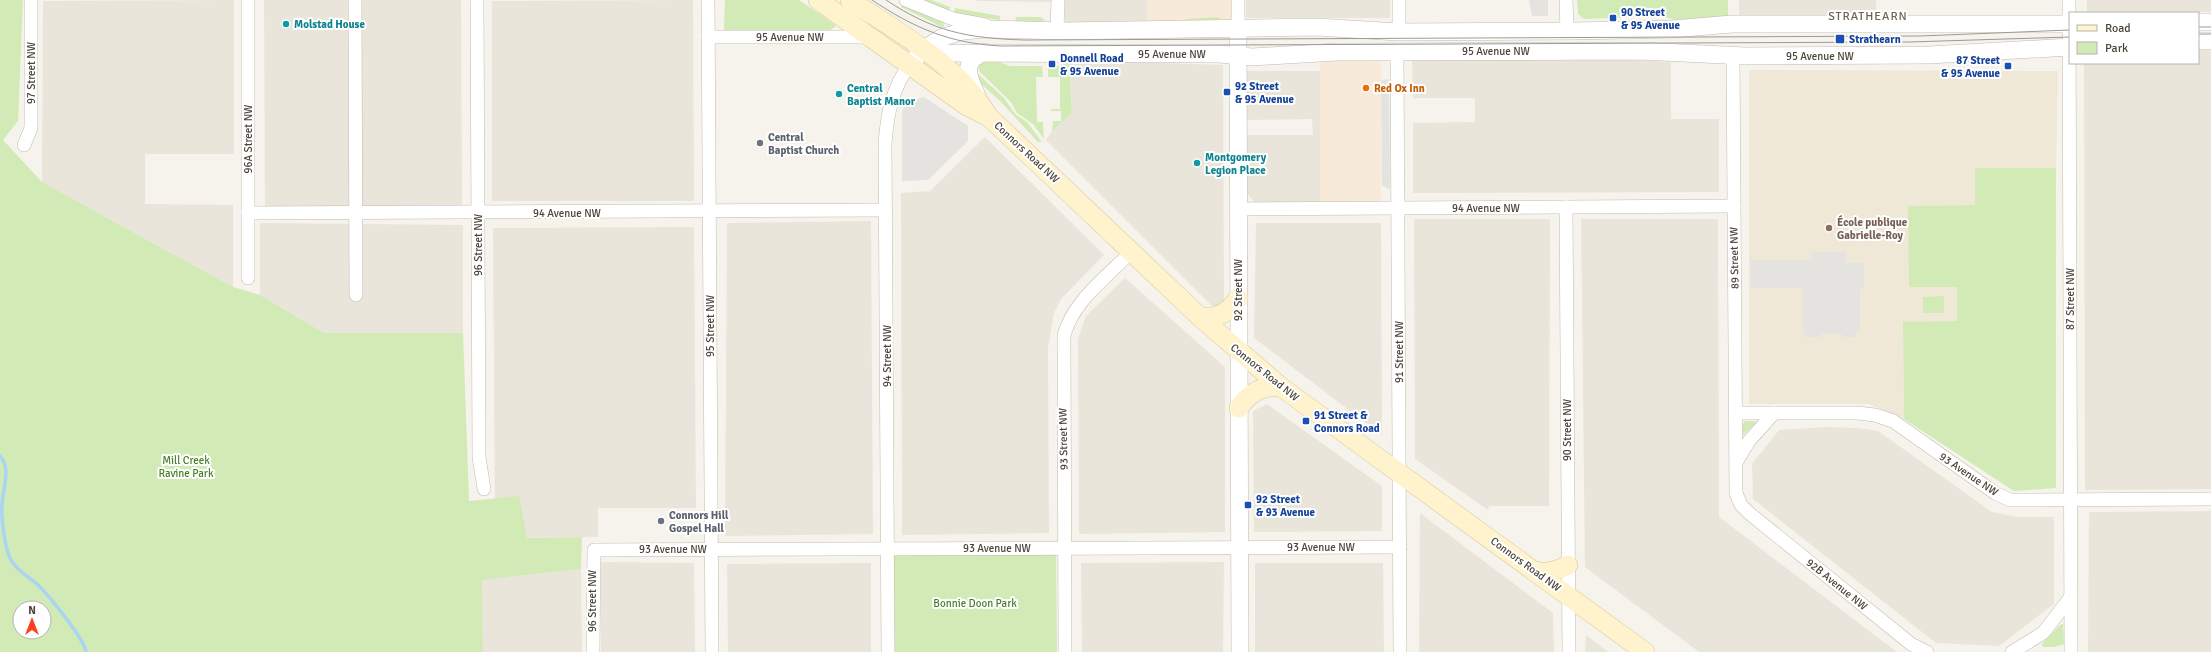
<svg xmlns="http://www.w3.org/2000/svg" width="2211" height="652" font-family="Signika,sans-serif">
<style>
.residential{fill:#eae5da}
.commercial{fill:#f7ead8}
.education{fill:#efe8d6}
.green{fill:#d2eab5;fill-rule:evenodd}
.parking{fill:#e5e3e0}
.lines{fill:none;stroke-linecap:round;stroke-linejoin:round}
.stream{stroke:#a9d4f2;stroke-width:3.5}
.minor-casing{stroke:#c2bbae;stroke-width:14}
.tertiary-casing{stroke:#c2bbae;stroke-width:18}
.secondary-casing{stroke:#d6c79b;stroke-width:20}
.minor{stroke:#fff;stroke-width:13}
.tertiary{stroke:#fff;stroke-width:17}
.secondary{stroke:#fff3cd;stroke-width:19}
.tram{stroke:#9a9a9a;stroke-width:1}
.transit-dot{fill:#1a4fb4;stroke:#fff;stroke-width:1.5}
.culture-dot{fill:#0f9aa8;stroke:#fff;stroke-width:1.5}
.food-dot{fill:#e8710a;stroke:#fff;stroke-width:1.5}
.worship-dot{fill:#6b7280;stroke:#fff;stroke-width:1.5}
.education-dot{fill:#8d6e63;stroke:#fff;stroke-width:1.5}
.labels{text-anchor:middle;stroke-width:4;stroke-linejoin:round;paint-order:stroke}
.transit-label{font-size:11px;font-weight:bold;fill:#164399;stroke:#fff;text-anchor:start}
.culture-label{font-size:11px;font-weight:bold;fill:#0d838f;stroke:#fff;text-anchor:start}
.street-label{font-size:11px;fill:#4b4439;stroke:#fff}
.food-label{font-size:11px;font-weight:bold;fill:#c56008;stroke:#fff;text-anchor:start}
.worship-label{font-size:11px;font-weight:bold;fill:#5b616d;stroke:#fff;text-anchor:start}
.education-label{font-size:11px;font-weight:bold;fill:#785e54;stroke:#fff;text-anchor:start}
.park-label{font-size:11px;fill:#4a7f2a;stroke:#fff}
.neighbourhood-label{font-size:12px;letter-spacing:1px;fill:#6e6250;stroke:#fff}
</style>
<rect width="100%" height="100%" fill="#f6f3ec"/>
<g class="residential">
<path d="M234,0V154H145V204L233,205V287L42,182L43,1Z"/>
<path d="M264,0H350L351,206H265Z"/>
<path d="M360,0H461L462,206H361Z"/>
<path d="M693,0L694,201H492V1Z"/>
<path d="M977,0H1052V2L977,1Z"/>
<rect x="1065" y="0" width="82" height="23"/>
<rect x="1246" y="0" width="144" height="18"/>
<path d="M1739,0H1876V16L1739,18Z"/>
<path d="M2087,0H2211V12L2087,13Z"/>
<path d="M2211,49V489L2085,490L2084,63H2198V50Z"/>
<path d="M1071,60L1223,65L1224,302L1216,306H1212L1046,140L1052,131L1072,113L1069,62Z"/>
<path d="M1412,60H1634L1671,62V119H1719V192L1413,193V123L1475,122V98H1413Z"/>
<path d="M1246,71H1320V202H1254L1246,192V135H1313L1312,119L1246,120Z"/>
<path d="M985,137L1104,255L1061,299L1054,313L1048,348L1049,533L902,535L901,193L930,191Z"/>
<path d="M1414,219H1550L1549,506H1489L1488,510L1415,459Z"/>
<path d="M1581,219H1718L1719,517L1897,652H1699L1585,567Z"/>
<path d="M871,221L873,534L725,536L727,223Z"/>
<path d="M260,223L463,225V333H324L260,295Z"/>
<path d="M1256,223H1381L1382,435L1254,338Z"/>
<path d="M694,227L696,508H598V537L495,538L493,228Z"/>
<path d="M1125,278L1225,367V532L1079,534L1078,339L1086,316Z"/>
<path d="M1267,404L1382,486V531L1254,532L1253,411Z"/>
<path d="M1824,427L1858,428L1878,431L1992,512L2017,517H2054V604L1999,646L1936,643L1753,499L1752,464L1779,430Z"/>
<path d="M2211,511V652H2088L2089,512Z"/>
<path d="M1420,513L1553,613L1554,652H1419Z"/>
<path d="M601,562L694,563L695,652H601Z"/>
<path d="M1224,562L1223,652H1082L1081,563Z"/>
<path d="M871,563V652H728L727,564Z"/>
<path d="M1255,563H1383L1384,652H1255Z"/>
<path d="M581,569L582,652H483L481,580Z"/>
<path d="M1586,635L1608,652H1585Z"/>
</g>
<g class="commercial">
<path d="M1147,0H1231V20L1147,23Z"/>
<path d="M1370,55L1381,63V202H1320V56Z"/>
</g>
<path class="education" d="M1749,70L2058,71L2056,168H1975V205L1909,206V287H1957V322H1903L1904,419L1869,404H1749Z"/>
<g class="green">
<path d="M0,0H23L18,121L3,140L42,182L233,287L260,295L324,333H463L469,501L519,496L527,538L582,537L581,569L482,580L483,652H0ZM20,608H44V632H20Z"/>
<path d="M725,0H799L835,25V27L830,30H724Z"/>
<path d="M917,0H931L950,7L948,11Z"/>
<path d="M1577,0H1728V16L1675,20L1660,16L1584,19L1578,14Z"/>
<path d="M902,5L943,21L944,28L901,7Z"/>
<path d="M955,8L1000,16V20L954,13Z"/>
<path d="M1016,17H1040L1045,20L1039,22H1015Z"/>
<path d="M1219,17L1220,21L1188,23L1185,19Z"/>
<path d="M985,61H996L1010,66H1042L1043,77H1036L1037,122H1043L1044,139L1033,124L1017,113L1011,102L979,71L978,65Z"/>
<path d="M1069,62L1072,113L1052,131L1053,121H1061V111H1051V109H1060V77H1048V66H1060Z"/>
<path d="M977,73L1004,98L1015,114L1027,122L1042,142H1038L1001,102L976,79Z"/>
<path d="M1975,168H2056V488L2014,491L1904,419L1903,322L1957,321V287H1909L1908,206L1975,205Z"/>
<path d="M1944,296V313H1923V297Z"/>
<path d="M1745,421H1755L1756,423L1743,435V424Z"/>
<path d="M1056,554L1057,652H894L893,555Z"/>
<path d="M2061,624H2063L2064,644L2054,647H2043L2042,644Z"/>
</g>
<g class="parking">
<path d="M1529,0H1548V16H1532Z"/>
<path d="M1389,79L1390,189L1382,186L1381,80Z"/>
<path d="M924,97L968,126V141L928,180L902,181V112L906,103Z"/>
<path d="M1811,252H1846V263H1864V289H1860V331H1856V337H1842V334H1821V337H1805V330H1803V288H1751V260H1811Z"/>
</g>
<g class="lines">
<path class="stream" d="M0,456C12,469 2,490 2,506C1,519 5,549 11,560C17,571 29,577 38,585C49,596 84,638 86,652"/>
<g class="minor-casing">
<g id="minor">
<path d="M355,0L356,295"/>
<path d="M477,0L479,457L484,489"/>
<path d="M708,0L712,652"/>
<path d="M906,0L953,19L985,25"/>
<path d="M1399,0V32"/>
<path d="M1566,0L1567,31"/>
<path d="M2069,0L2071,652"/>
<path d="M1238,28V0"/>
<path d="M1057,30L1058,0"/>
<path d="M708,37H870"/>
<path d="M1397,52L1400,652"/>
<path d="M1733,56L1736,493L1741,505L1749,513L1911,644L1927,652"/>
<path d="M24,145L31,128V0"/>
<path d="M1566,207L1569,652"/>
<path d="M1238,209L1734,206"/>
<path d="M248,213L886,210"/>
<path d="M248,278V0"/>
<path d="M1736,413H1857L1875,415L1893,421L1995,493L2010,500L2211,499"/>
<path d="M1737,461L1749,441L1774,413"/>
<path d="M593,652L594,550L1400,547"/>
<path d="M888,652L885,144C887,115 892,88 910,64"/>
<path d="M1065,652L1064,335C1074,300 1106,278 1131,252"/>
<path d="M2012,652L2043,633L2070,598"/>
</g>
</g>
<g class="tertiary-casing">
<g id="tertiary">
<path d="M2198,22H2211"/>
<path d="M1238,28L1240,652"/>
<path d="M2198,41H2211"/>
<path d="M923,50L939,53L1219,54L1252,57L1337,52L1641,51L1745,56L1929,55L2070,47"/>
<path d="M910,64L923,50L941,38L963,31L984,29L1064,31L1317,27L1399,32L1573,31L1673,29L1732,24H2070"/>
<path d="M977,96C969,77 960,63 984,52"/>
</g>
</g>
<g class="secondary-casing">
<g id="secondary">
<path d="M818,0L967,106L989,117L1200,317L1281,387L1645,652"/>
<path d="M850,0C899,33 958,64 988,116"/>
<path d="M1200,317C1217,319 1229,313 1238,298"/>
<path d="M1239,408C1249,393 1262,385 1281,387"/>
<path d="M1535,571C1549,574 1556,571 1568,565"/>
</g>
</g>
<use href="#minor" class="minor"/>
<use href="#tertiary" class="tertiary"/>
<use href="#secondary" class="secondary"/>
<g class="tram">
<path d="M872,0C914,28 949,43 1000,46L1909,42L2070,37"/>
<path d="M886,0C935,32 966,38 1024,40L1920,36L2070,30"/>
<path d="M2198,27H2211"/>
<path d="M2198,34H2211"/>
</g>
</g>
<g class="transit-dot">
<rect x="1609" y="14" width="8" height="8" rx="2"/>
<rect x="1835" y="34" width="10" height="10" rx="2"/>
<rect x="1048" y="60" width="8" height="8" rx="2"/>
<rect x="2004" y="62" width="8" height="8" rx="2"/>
<rect x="1223" y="88" width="8" height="8" rx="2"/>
<rect x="1302" y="417" width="8" height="8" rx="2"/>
<rect x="1244" y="501" width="8" height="8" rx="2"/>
</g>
<g class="culture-dot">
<circle cx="286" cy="24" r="4"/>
<circle cx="839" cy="94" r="4"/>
<circle cx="1197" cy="163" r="4"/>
</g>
<circle class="food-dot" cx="1366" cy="88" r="4"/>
<g class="worship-dot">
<circle cx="760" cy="143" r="4"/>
<circle cx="661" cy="521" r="4"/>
</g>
<circle class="education-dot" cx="1829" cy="228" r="4"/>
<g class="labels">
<g class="transit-label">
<text x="1621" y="16">90 Street<tspan x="1621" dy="13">&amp; 95 Avenue</tspan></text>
<text x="1849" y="43">Strathearn</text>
<text x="1060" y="62">Donnell Road<tspan x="1060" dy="13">&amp; 95 Avenue</tspan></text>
<text x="2000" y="64" text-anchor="end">87 Street<tspan x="2000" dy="13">&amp; 95 Avenue</tspan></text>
<text x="1235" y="90">92 Street<tspan x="1235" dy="13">&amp; 95 Avenue</tspan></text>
<text x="1314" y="419">91 Street &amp;<tspan x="1314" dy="13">Connors Road</tspan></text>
<text x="1256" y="503">92 Street<tspan x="1256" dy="13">&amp; 93 Avenue</tspan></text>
</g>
<g class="culture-label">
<text x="294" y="28">Molstad House</text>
<text x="847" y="92">Central<tspan x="847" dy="13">Baptist Manor</tspan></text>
<text x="1205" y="161">Montgomery<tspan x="1205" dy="13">Legion Place</tspan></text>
</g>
<g class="street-label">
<text x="790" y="41">95 Avenue NW</text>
<text x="1496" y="55">95 Avenue NW</text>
<text x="1172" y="58">95 Avenue NW</text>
<text x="1820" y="60">95 Avenue NW</text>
<text transform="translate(31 73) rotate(-90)" y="4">97 Street NW</text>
<text transform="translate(248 139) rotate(-90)" y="4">96A Street NW</text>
<text transform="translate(1027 152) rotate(43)" y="4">Connors Road NW</text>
<text x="1486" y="212">94 Avenue NW</text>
<text x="567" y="217">94 Avenue NW</text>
<text transform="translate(478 245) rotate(-90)" y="4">96 Street NW</text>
<text transform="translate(1734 258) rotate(-91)" y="4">89 Street NW</text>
<text transform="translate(1238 290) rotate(-90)" y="4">92 Street NW</text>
<text transform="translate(2070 299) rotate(-90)" y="4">87 Street NW</text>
<text transform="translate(710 326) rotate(-90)" y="4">95 Street NW</text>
<text transform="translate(1399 352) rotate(-90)" y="4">91 Street NW</text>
<text transform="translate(887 356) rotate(-90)" y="4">94 Street NW</text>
<text transform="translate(1265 372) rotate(39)" y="4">Connors Road NW</text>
<text transform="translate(1567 430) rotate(-90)" y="4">90 Street NW</text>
<text transform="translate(1063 439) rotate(-91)" y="4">93 Street NW</text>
<text transform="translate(1969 474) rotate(34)" y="4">93 Avenue NW</text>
<text x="1321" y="551">93 Avenue NW</text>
<text x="997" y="552">93 Avenue NW</text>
<text x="673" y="553">93 Avenue NW</text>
<text transform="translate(1526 564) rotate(36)" y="4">Connors Road NW</text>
<text transform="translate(1837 584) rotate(39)" y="4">92B Avenue NW</text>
<text transform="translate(592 601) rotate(-90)" y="4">96 Street NW</text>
</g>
<g class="food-label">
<text x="1374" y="92">Red Ox Inn</text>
</g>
<g class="worship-label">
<text x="768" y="141">Central<tspan x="768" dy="13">Baptist Church</tspan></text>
<text x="669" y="519">Connors Hill<tspan x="669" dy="13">Gospel Hall</tspan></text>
</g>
<g class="education-label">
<text x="1837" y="226">École publique<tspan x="1837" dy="13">Gabrielle-Roy</tspan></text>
</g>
<g class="park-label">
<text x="186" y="464">Mill Creek<tspan x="186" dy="13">Ravine Park</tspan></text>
<text x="975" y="607">Bonnie Doon Park</text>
</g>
<g class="neighbourhood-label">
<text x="1868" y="20">STRATHEARN</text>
</g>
</g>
<rect x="2069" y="12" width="130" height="52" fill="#ffffff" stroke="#b7b4b0"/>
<rect x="2077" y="25" width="20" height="6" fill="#fff3cd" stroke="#b7b4b0"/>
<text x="2105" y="32" font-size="12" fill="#4b4439">Road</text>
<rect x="2077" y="42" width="20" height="12" fill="#d2eab5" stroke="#b7b4b0"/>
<text x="2105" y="52" font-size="12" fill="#4b4439">Park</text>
<g transform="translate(32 620)"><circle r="19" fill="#ffffff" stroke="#b7b4b0"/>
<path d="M0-3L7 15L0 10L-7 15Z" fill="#fc3f1d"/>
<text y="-6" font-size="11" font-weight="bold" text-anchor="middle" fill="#4b4439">N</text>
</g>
</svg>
